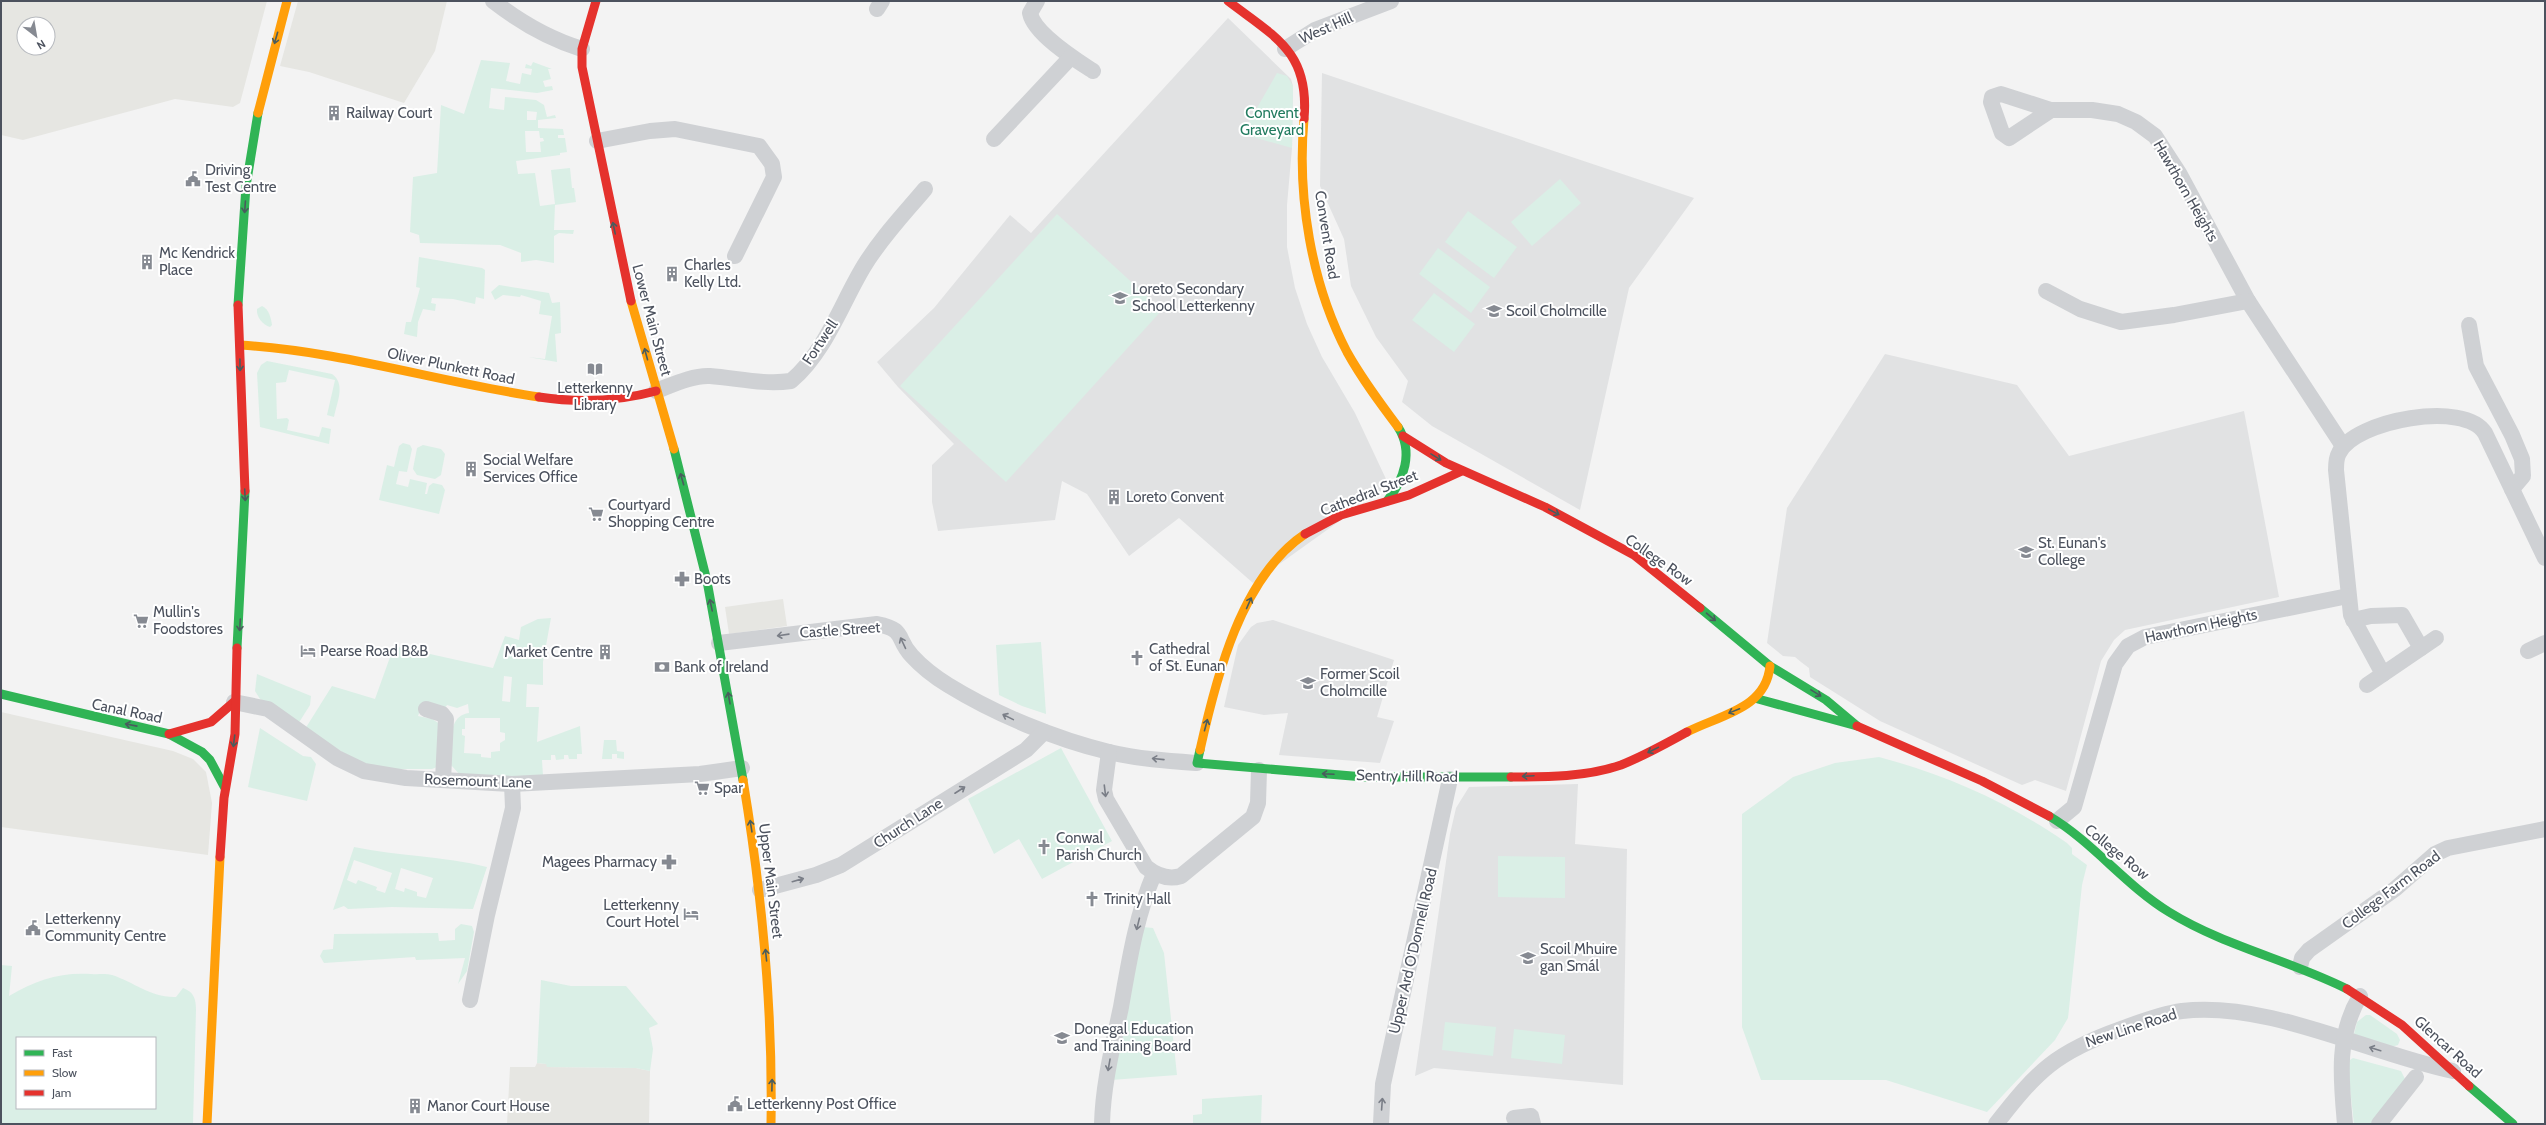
<svg xmlns="http://www.w3.org/2000/svg" width="2546" height="1125" font-family="Cabin,sans-serif">
<style>
.commercial{fill:#e6e6e2;fill-rule:evenodd}
.education{fill:#e1e2e3}
.green{fill:#daefe6;fill-rule:evenodd}
.lines{fill:none;stroke-linecap:round;stroke-linejoin:round}
.street{stroke:#cfd1d4;stroke-width:16}
.fast{stroke:#30b455;stroke-width:9}
.slow{stroke:#ff9f0a;stroke-width:9}
.jam{stroke:#e5322d;stroke-width:9}
.oneway{stroke:#495c5d}
.oneway2{stroke:#7a7e87}
.labels{text-anchor:middle;stroke-width:4;stroke-linejoin:round;paint-order:stroke}
.street-label{font-size:15px;fill:#4c525e;stroke:#fff}
.poi-label{font-size:15px;fill:#4c525e;stroke:#fff;text-anchor:start}
.park-label{font-size:15px;fill:#217b5f;stroke:#fff}
</style>
<rect width="100%" height="100%" fill="#f3f3f3"/>
<g class="commercial">
<path d="M1,1H267L240,103L233,107L175,99L23,140L1,135ZM24,24H48V48H24Z"/>
<path d="M298,1H447L435,51L404,103L309,72L280,66Z"/>
<path d="M783,599L787,626L729,634L725,607Z"/>
<path d="M1,712L173,751L193,759L206,772L212,803L208,855L1,827Z"/>
<path d="M537,1063L547,1064L548,1067L636,1068L650,1071L649,1124H507L510,1067H535Z"/>
</g>
<g class="education">
<path d="M1228,18L1291,79L1293,86L1292,148L1287,205V247L1295,288L1307,324L1322,357L1355,413L1386,479L1380,492L1253,583L1179,518L1129,556L1087,494L1062,481L1055,520L938,531L932,502V465L954,444L898,387L877,362L934,308L1010,215L1031,233Z"/>
<path d="M1322,73L1694,198L1629,288L1580,510L1432,426L1402,402L1408,381L1376,337L1351,286L1344,239L1320,186Z"/>
<path d="M1885,354L2017,385L2069,456L2244,411L2279,597L2125,630L2114,640L2101,661L2066,791L2035,780L2022,785L1880,721L1810,677L1809,668L1801,662L1795,657L1783,656L1767,643L1787,508Z"/>
<path d="M1273,620L1394,660L1377,717L1394,721L1380,763L1279,755L1288,713L1264,715L1224,707L1238,645L1251,627L1257,623Z"/>
<path d="M1578,784L1575,844L1627,849L1623,1085L1434,1068L1415,1076L1450,834L1456,808L1469,787Z"/>
</g>
<g class="green">
<path d="M481,60L510,63L506,81L520,84L522,73L531,75L532,69L525,68L526,64L531,66L533,62L552,69H548L551,79L543,81L545,87L552,86L553,90L537,93L491,88L489,108L504,110L505,97L536,100L544,105L547,117L555,115L556,118L538,120V128L563,129L564,135H558V138H565L567,152L560,153V155L516,161L518,174L535,173L540,206L555,204L551,170L570,168L572,188H574L576,202L555,205L554,230H574L573,234L559,233L554,236V263L536,260L521,262V253L500,245L420,243L419,235L410,232L413,177L437,173L441,105L464,114ZM527,111L537,112L536,120H527ZM525,131H539L540,138H543L544,141L540,142L541,152H526Z"/>
<path d="M1277,73L1287,76L1293,86L1292,148L1242,134Z"/>
<path d="M1560,179L1581,203L1532,246L1511,222Z"/>
<path d="M1468,211L1517,247L1494,278L1445,242Z"/>
<path d="M1057,214L1162,310L1006,482L900,386Z"/>
<path d="M1438,248L1490,287L1471,313L1419,274Z"/>
<path d="M419,257L482,268L485,270L484,299L476,297L475,304L453,299L432,298L431,303L436,304L435,311L423,309L418,322L417,337L404,334L406,322H411L420,288L416,287Z"/>
<path d="M499,285L549,293L552,303L560,302L561,333L555,334L557,362L528,357L545,359L552,316L539,314L541,301L521,295L520,297L503,295L495,300L491,292Z"/>
<path d="M1434,293L1475,324L1454,352L1412,320Z"/>
<path d="M262,306C269,309 271,318 272,325L270,327C263,325 256,317 257,309Z"/>
<path d="M267,361L332,374C346,384 337,402 334,417L327,415L335,380L289,370L286,382L276,383L277,419L287,418L289,420L287,430L319,437L322,427L331,429L329,444L260,427L257,373L261,365Z"/>
<path d="M403,443L410,445L412,449L407,472L399,471L396,484L408,487L410,479L427,483L425,494H427L429,486L433,483L442,485L445,490L439,514L379,500L387,465L394,467L399,446Z"/>
<path d="M423,445L441,449L445,454L441,475L435,479L417,475L413,469L417,448Z"/>
<path d="M551,618L543,662V685L527,684L526,707H539L537,742L580,726L582,754H577V759H569L568,755H564V759L556,760L555,755H551V760H542L543,776L536,778L461,776L451,765C452,747 446,716 469,713L468,704L457,708L447,705L445,708L423,703L418,716L432,719L440,724L437,767L432,769H396L365,766L305,729L332,686L375,699L394,646L493,668L505,636L519,640L521,627L538,619ZM504,676L512,677L510,702L502,701ZM465,718H500V732L505,733V740L500,743V751L491,752V758L481,757V754L464,753L465,736L462,735V729H465Z"/>
<path d="M1041,642L1046,714L1022,706L999,695L996,645Z"/>
<path d="M257,674L311,696L310,705L298,724L260,699L255,691Z"/>
<path d="M260,728L303,756L311,757L316,764L307,801L248,787Z"/>
<path d="M604,740H616L617,751L624,752V759L617,758V754H612V759H602Z"/>
<path d="M1061,748L1112,841L1042,879L1019,839L994,854L968,799Z"/>
<path d="M1879,757C1950,776 2007,802 2067,843L2072,848V854L2087,865L2082,885L2068,1018L2055,1040L1987,1112L1886,1080H1761L1742,1027V814L1793,777L1835,763Z"/>
<path d="M354,847C398,856 443,856 487,867L473,909L392,907L348,909L344,906L333,910ZM354,860L392,873L385,893L376,890L377,887L358,880L356,884L347,880ZM401,868L433,878L426,898L417,896V892L405,888L404,892L395,889Z"/>
<path d="M1498,856L1565,857V898L1498,897Z"/>
<path d="M461,924L472,926L474,932L467,971L458,984L465,958L416,960L415,957L324,963L320,956L323,950L333,949L334,934L438,933L439,941L455,940V929Z"/>
<path d="M1143,927L1153,928L1164,953L1177,1075L1111,1080Z"/>
<path d="M1,965L12,966L9,996C36,980 60,972 91,974C98,975 105,973 112,975C134,982 151,998 176,997L183,988C194,992 196,999 196,1010L193,1124H1ZM17,1038H155V1108H17Z"/>
<path d="M541,980L571,986H626L658,1024L649,1028L653,1049L650,1071L636,1068L547,1067L546,1064L537,1063Z"/>
<path d="M2366,1015H2370L2397,1034L2400,1040L2398,1045L2391,1047L2354,1034L2357,1022Z"/>
<path d="M1445,1022L1496,1027L1493,1056L1442,1050Z"/>
<path d="M1514,1029L1565,1035L1562,1064L1511,1058Z"/>
<path d="M2353,1058L2401,1071L2405,1079L2371,1124H2354L2347,1062Z"/>
<path d="M1262,1095L1261,1124H1193V1115L1202,1114V1099Z"/>
</g>
<g class="lines">
<g class="street">
<path d="M493,1C520,22 549,39 582,49"/>
<path d="M1037,1L1030,13C1034,34 1076,60 1093,71"/>
<path d="M877,9L882,1"/>
<path d="M1285,49L1315,30L1391,1"/>
<path d="M2051,110L2009,138L2002,133L1991,102L1992,97L2001,94L2051,110H2092L2118,114L2136,122L2155,136L2179,173L2248,301L2343,446"/>
<path d="M994,139L1071,57"/>
<path d="M597,141L650,131L675,129L759,146L772,164L774,177L735,256"/>
<path d="M2046,291L2080,309L2121,322L2174,315L2248,301"/>
<path d="M2469,325L2476,366L2512,435L2522,459L2523,476L2512,489"/>
<path d="M656,391C672,385 693,375 710,376C737,378 764,385 791,381C826,351 841,304 864,266C881,238 904,214 925,189"/>
<path d="M2353,620L2371,616L2402,615L2421,648"/>
<path d="M719,643L877,624C907,630 895,638 912,656C922,667 935,677 948,685C995,714 1055,739 1109,752C1138,759 1168,761 1197,763"/>
<path d="M2528,651L2545,643"/>
<path d="M2383,674L2351,615L2336,470C2336,464 2336,458 2339,453C2355,420 2465,400 2485,433L2545,558"/>
<path d="M2367,685L2436,638"/>
<path d="M234,702L268,709L337,758L364,771L406,778L512,784L700,774L742,768"/>
<path d="M426,709L442,714L446,719L443,780"/>
<path d="M1109,752L1104,790L1106,799L1146,867C1157,876 1168,880 1181,876L1253,817L1258,803L1259,770"/>
<path d="M2057,821L2074,807L2115,664L2128,646L2145,637L2348,596"/>
<path d="M760,890L816,875L841,865L1026,750L1044,732"/>
<path d="M2300,967L2302,958L2309,950L2395,889L2435,854L2448,848L2545,829"/>
<path d="M470,1000L487,915L513,808L512,784"/>
<path d="M1514,1118L1531,1116L1533,1124"/>
<path d="M1102,1124C1103,1084 1113,1045 1121,1007C1129,962 1136,916 1154,874"/>
<path d="M1381,1124L1383,1084L1450,779"/>
<path d="M1996,1124C2037,1071 2056,1052 2121,1029C2140,1022 2161,1014 2182,1011C2268,1001 2368,1053 2453,1071"/>
<path d="M2345,1124C2341,1080 2336,1036 2360,996"/>
<path d="M2379,1124L2416,1077"/>
</g>
<g class="fast">
<path d="M238,305L246,186L258,113"/>
<path d="M674,449L707,581L743,780"/>
<path d="M1387,501C1404,480 1414,452 1398,427"/>
<path d="M1700,608L1770,666L1826,700L1857,726L1758,699"/>
<path d="M237,648L245,491"/>
<path d="M1,694L169,734L202,752L210,760L225,788"/>
<path d="M1200,750L1197,763L1364,777H1511"/>
<path d="M2049,816C2093,842 2125,885 2169,912C2224,946 2289,960 2347,989"/>
<path d="M2469,1086L2513,1124"/>
</g>
<g class="slow">
<path d="M258,113L287,1"/>
<path d="M1304,119C1297,196 1311,283 1347,352C1362,379 1380,403 1398,427"/>
<path d="M631,301L674,449"/>
<path d="M240,345C342,351 438,382 539,397"/>
<path d="M1687,732C1720,715 1766,709 1770,666"/>
<path d="M1200,750C1216,678 1241,577 1305,534"/>
<path d="M743,780C762,894 773,1008 771,1124"/>
<path d="M207,1124L220,857"/>
</g>
<g class="jam">
<path d="M596,1L582,49V67L631,301"/>
<path d="M1228,1C1275,37 1310,52 1304,119"/>
<path d="M238,305L245,491"/>
<path d="M539,397C579,403 616,402 656,391"/>
<path d="M1403,436L1446,463L1545,507L1634,555L1700,608"/>
<path d="M1305,534L1341,515L1409,495L1462,471"/>
<path d="M1857,726L1982,781L2049,816"/>
<path d="M169,734L211,722L234,702"/>
<path d="M1511,777C1548,777 1586,777 1621,765C1644,756 1665,744 1687,732"/>
<path d="M220,857L224,798L235,734L237,648"/>
<path d="M2347,989L2402,1025L2469,1086"/>
</g>
</g>
<defs><path id="oneway-shaft" d="M-6 0H5M1.5-3L5.5 0L1.5 3" fill="none" stroke-width="1.6" stroke-linecap="round" stroke-linejoin="round"/></defs>
<g class="oneway">
<use href="#oneway-shaft" transform="translate(276 38) rotate(106)"/>
<use href="#oneway-shaft" transform="translate(245 207) rotate(94)"/>
<use href="#oneway-shaft" transform="translate(614 228) rotate(-102)"/>
<use href="#oneway-shaft" transform="translate(646 354) rotate(-105)"/>
<use href="#oneway-shaft" transform="translate(240 365) rotate(89)"/>
<use href="#oneway-shaft" transform="translate(1436 457) rotate(32)"/>
<use href="#oneway-shaft" transform="translate(682 479) rotate(-106)"/>
<use href="#oneway-shaft" transform="translate(245 495) rotate(87)"/>
<use href="#oneway-shaft" transform="translate(1554 512) rotate(28)"/>
<use href="#oneway-shaft" transform="translate(1249 603) rotate(-66)"/>
<use href="#oneway-shaft" transform="translate(711 605) rotate(-102)"/>
<use href="#oneway-shaft" transform="translate(1711 617) rotate(40)"/>
<use href="#oneway-shaft" transform="translate(240 625) rotate(93)"/>
<use href="#oneway-shaft" transform="translate(1816 693) rotate(32)"/>
<use href="#oneway-shaft" transform="translate(729 698) rotate(-100)"/>
<use href="#oneway-shaft" transform="translate(1734 711) rotate(158)"/>
<use href="#oneway-shaft" transform="translate(131 725) rotate(-169)"/>
<use href="#oneway-shaft" transform="translate(1206 725) rotate(-75)"/>
<use href="#oneway-shaft" transform="translate(234 741) rotate(97)"/>
<use href="#oneway-shaft" transform="translate(1653 750) rotate(154)"/>
<use href="#oneway-shaft" transform="translate(1328 774) rotate(-177)"/>
<use href="#oneway-shaft" transform="translate(1528 776) rotate(177)"/>
<use href="#oneway-shaft" transform="translate(751 826) rotate(-99)"/>
<use href="#oneway-shaft" transform="translate(766 955) rotate(-96)"/>
<use href="#oneway-shaft" transform="translate(772 1085) rotate(-89)"/>
</g>
<g class="oneway2">
<use href="#oneway-shaft" transform="translate(783 635) rotate(172)"/>
<use href="#oneway-shaft" transform="translate(903 643) rotate(-115)"/>
<use href="#oneway-shaft" transform="translate(1008 717) rotate(-154)"/>
<use href="#oneway-shaft" transform="translate(1158 759) rotate(-174)"/>
<use href="#oneway-shaft" transform="translate(960 790) rotate(-33)"/>
<use href="#oneway-shaft" transform="translate(1105 791) rotate(83)"/>
<use href="#oneway-shaft" transform="translate(798 880) rotate(-16)"/>
<use href="#oneway-shaft" transform="translate(1138 924) rotate(104)"/>
<use href="#oneway-shaft" transform="translate(2375 1049) rotate(-163)"/>
<use href="#oneway-shaft" transform="translate(1109 1065) rotate(100)"/>
<use href="#oneway-shaft" transform="translate(1382 1104) rotate(-86)"/>
</g>
<defs>
<g id="building-bare" transform="scale(1.2)"><path d="M-4-6H4V6H1V3H-1V6H-4ZM-2.5-4.3h1.7v1.8h-1.7ZM.8-4.3h1.7v1.8H.8ZM-2.5-1h1.7V.8h-1.7ZM.8-1h1.7V.8H.8Z" fill="#868a92" stroke="#fff" stroke-width="2.5" paint-order="stroke"/></g>
<g id="civic-bare" transform="scale(1.2)"><path d="M-.6-6.5H3V-4.5H.6V-3L4-1V1h2V6H-6V1h2V-1L-.6-3ZM-1.2 2.5V6h2.4V2.5Z" fill="#868a92" stroke="#fff" stroke-width="2.5" paint-order="stroke"/></g>
<g id="school-bare" transform="scale(1.2)"><path d="M0-5L7-2L0 1L-7-2ZM-4 1L0 2.5L4 1V4Q0 6-4 4Z" fill="#868a92" stroke="#fff" stroke-width="2.5" paint-order="stroke"/></g>
<g id="library-bare" transform="scale(1.2)"><path d="M-6-4Q-3-5.5-.7-3.5V5Q-3 3-6 4ZM6-4Q3-5.5 .7-3.5V5Q3 3 6 4Z" fill="#868a92" stroke="#fff" stroke-width="2.5" paint-order="stroke"/></g>
<g id="supermarket-bare" transform="scale(1.2)"><path d="M-6-5.5h2.5l.6 2H6L4.5 2H-2.5L-4.4-4H-6ZM-1.5 3.2a1.3 1.3 0 1 0 .1 0ZM3 3.2a1.3 1.3 0 1 0 .1 0Z" fill="#868a92" stroke="#fff" stroke-width="2.5" paint-order="stroke"/></g>
<g id="pharmacy-bare" transform="scale(1.2)"><path d="M-2-6h4v4h4v4h-4v4h-4v-4h-4v-4h4Z" fill="#868a92" stroke="#fff" stroke-width="2.5" paint-order="stroke"/></g>
<g id="hotel-bare" transform="scale(1.2)"><path d="M-6-4.5h1.5V1H6V5H4.5V3h-9V5H-6ZM-4 0a1.8 1.8 0 1 1 3.6 0ZM.5 0V-2.5h3Q6-2.5 6 0Z" fill="#868a92" stroke="#fff" stroke-width="2.5" paint-order="stroke"/></g>
<g id="church-bare" transform="scale(1.2)"><path d="M-1.2-6h2.4v3.5h3.3v2.4h-3.3V6h-2.4V-.1h-3.3v-2.4h3.3Z" fill="#868a92" stroke="#fff" stroke-width="2.5" paint-order="stroke"/></g>
<g id="bank-bare" transform="scale(1.2)"><path d="M-6-4H6V4H-6ZM0-2.3a2.3 2.3 0 1 0 0 4.6a2.3 2.3 0 1 0 0-4.6Z" fill="#868a92" stroke="#fff" stroke-width="2.5" paint-order="stroke"/></g>
<g id="university-bare" transform="scale(1.2)"><path d="M0-5L7-2L0 1L-7-2ZM-4 1L0 2.5L4 1V4Q0 6-4 4Z" fill="#868a92" stroke="#fff" stroke-width="2.5" paint-order="stroke"/></g>
</defs>
<g fill-rule="evenodd">
<use href="#building-bare" x="334" y="113"/>
<use href="#civic-bare" x="193" y="179"/>
<use href="#building-bare" x="147" y="262"/>
<use href="#building-bare" x="672" y="274"/>
<use href="#school-bare" x="1120" y="298"/>
<use href="#school-bare" x="1494" y="311"/>
<use href="#library-bare" x="595" y="369"/>
<use href="#building-bare" x="471" y="469"/>
<use href="#building-bare" x="1114" y="497"/>
<use href="#supermarket-bare" x="596" y="514"/>
<use href="#school-bare" x="2026" y="552"/>
<use href="#pharmacy-bare" x="682" y="579"/>
<use href="#supermarket-bare" x="141" y="621"/>
<use href="#hotel-bare" x="308" y="651"/>
<use href="#building-bare" x="605" y="652"/>
<use href="#church-bare" x="1137" y="658"/>
<use href="#bank-bare" x="662" y="667"/>
<use href="#school-bare" x="1308" y="683"/>
<use href="#supermarket-bare" x="702" y="788"/>
<use href="#church-bare" x="1044" y="847"/>
<use href="#pharmacy-bare" x="669" y="862"/>
<use href="#church-bare" x="1092" y="899"/>
<use href="#hotel-bare" x="691" y="914"/>
<use href="#civic-bare" x="33" y="928"/>
<use href="#school-bare" x="1528" y="958"/>
<use href="#university-bare" x="1062" y="1038"/>
<use href="#civic-bare" x="735" y="1104"/>
<use href="#building-bare" x="415" y="1106"/>
</g>
<g class="labels">
<g class="street-label">
<text transform="translate(1326 28) rotate(-24)" y="5">West Hill</text>
<text transform="translate(2186 191) rotate(60)" y="5">Hawthorn Heights</text>
<text transform="translate(1327 235) rotate(81)" y="5">Convent Road</text>
<text transform="translate(652 320) rotate(75)" y="5">Lower Main Street</text>
<text transform="translate(820 342) rotate(-56)" y="5">Fortwell</text>
<text transform="translate(451 366) rotate(12)" y="5">Oliver Plunkett Road</text>
<text transform="translate(1369 493) rotate(-21)" y="5">Cathedral Street</text>
<text transform="translate(1659 560) rotate(35)" y="5">College Row</text>
<text transform="translate(2201 626) rotate(-12)" y="5">Hawthorn Heights</text>
<text transform="translate(840 630) rotate(-4)" y="5">Castle Street</text>
<text transform="translate(127 711) rotate(12)" y="5">Canal Road</text>
<text transform="translate(1407 776) rotate(1)" y="5">Sentry Hill Road</text>
<text transform="translate(478 781) rotate(2)" y="5">Rosemount Lane</text>
<text transform="translate(908 823) rotate(-33)" y="5">Church Lane</text>
<text transform="translate(2117 852) rotate(39)" y="5">College Row</text>
<text transform="translate(771 881) rotate(83)" y="5">Upper Main Street</text>
<text transform="translate(2391 890) rotate(-37)" y="5">College Farm Road</text>
<text transform="translate(1413 951) rotate(-77)" y="5">Upper Ard O'Donnell Road</text>
<text transform="translate(2131 1028) rotate(-18)" y="5">New Line Road</text>
<text transform="translate(2448 1047) rotate(42)" y="5">Glencar Road</text>
</g>
<g class="poi-label">
<text x="346" y="118">Railway Court</text>
<text x="205" y="175">Driving<tspan x="205" dy="17">Test Centre</tspan></text>
<text x="159" y="258">Mc Kendrick<tspan x="159" dy="17">Place</tspan></text>
<text x="684" y="270">Charles<tspan x="684" dy="17">Kelly Ltd.</tspan></text>
<text x="1132" y="294">Loreto Secondary<tspan x="1132" dy="17">School Letterkenny</tspan></text>
<text x="1506" y="316">Scoil Cholmcille</text>
<text x="595" y="393" text-anchor="middle">Letterkenny<tspan x="595" dy="17">Library</tspan></text>
<text x="483" y="465">Social Welfare<tspan x="483" dy="17">Services Office</tspan></text>
<text x="1126" y="502">Loreto Convent</text>
<text x="608" y="510">Courtyard<tspan x="608" dy="17">Shopping Centre</tspan></text>
<text x="2038" y="548">St. Eunan's<tspan x="2038" dy="17">College</tspan></text>
<text x="694" y="584">Boots</text>
<text x="153" y="617">Mullin's<tspan x="153" dy="17">Foodstores</tspan></text>
<text x="1149" y="654">Cathedral<tspan x="1149" dy="17">of St. Eunan</tspan></text>
<text x="320" y="656">Pearse Road B&amp;B</text>
<text x="593" y="657" text-anchor="end">Market Centre</text>
<text x="674" y="672">Bank of Ireland</text>
<text x="1320" y="679">Former Scoil<tspan x="1320" dy="17">Cholmcille</tspan></text>
<text x="714" y="793">Spar</text>
<text x="1056" y="843">Conwal<tspan x="1056" dy="17">Parish Church</tspan></text>
<text x="657" y="867" text-anchor="end">Magees Pharmacy</text>
<text x="1104" y="904">Trinity Hall</text>
<text x="679" y="910" text-anchor="end">Letterkenny<tspan x="679" dy="17">Court Hotel</tspan></text>
<text x="45" y="924">Letterkenny<tspan x="45" dy="17">Community Centre</tspan></text>
<text x="1540" y="954">Scoil Mhuire<tspan x="1540" dy="17">gan Smál</tspan></text>
<text x="1074" y="1034">Donegal Education<tspan x="1074" dy="17">and Training Board</tspan></text>
<text x="747" y="1109">Letterkenny Post Office</text>
<text x="427" y="1111">Manor Court House</text>
</g>
<g class="park-label">
<text x="1272" y="118">Convent<tspan x="1272" dy="17">Graveyard</tspan></text>
</g>
</g>
<rect width="2546" height="1125" fill="none" stroke="#4c525e" stroke-width="4"/>
<rect x="16" y="1037" width="140" height="72" fill="#ffffff" stroke="#b7babf"/>
<rect x="24" y="1050" width="20" height="6" fill="#30b455" stroke="#b7babf"/>
<text x="52" y="1057" font-size="12" fill="#4c525e">Fast</text>
<rect x="24" y="1070" width="20" height="6" fill="#ff9f0a" stroke="#b7babf"/>
<text x="52" y="1077" font-size="12" fill="#4c525e">Slow</text>
<rect x="24" y="1090" width="20" height="6" fill="#e5322d" stroke="#b7babf"/>
<text x="52" y="1097" font-size="12" fill="#4c525e">Jam</text>
<g transform="translate(36 36) rotate(149)"><circle r="19" fill="#ffffff" stroke="#b7babf"/>
<path d="M0-3L7 15L0 10L-7 15Z" fill="#868a92"/>
<text y="-6" font-size="11" font-weight="bold" text-anchor="middle" fill="#4c525e">N</text>
</g>
</svg>
